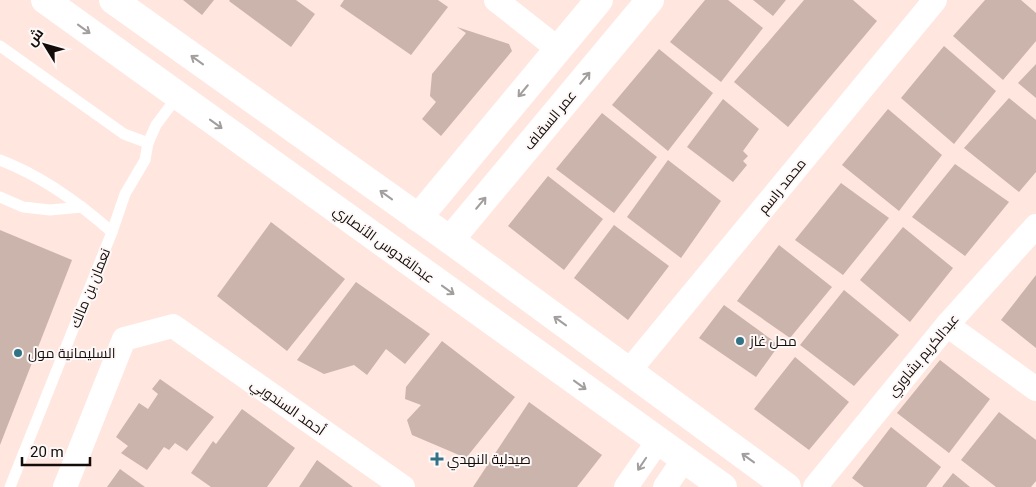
<svg xmlns="http://www.w3.org/2000/svg" width="1036" height="487" font-family="Roboto,Cairo,sans-serif">
<style>
.building{fill:#cbb4ac}
.lines{fill:none;stroke-linecap:round;stroke-linejoin:round}
.service{stroke:#fff;stroke-width:11}
.minor{stroke:#fff;stroke-width:24}
.tertiary{stroke:#fff;stroke-width:28}
.oneway{stroke:#a19e9d}
.poi-dot{fill:#327286;stroke:#fdf8f7;stroke-width:2}
.labels{text-anchor:middle;stroke-width:4;stroke-linejoin:round;paint-order:stroke}
.street-label{font-size:14px;fill:#130c09;stroke:#fdf8f7}
.poi-label{font-size:14px;fill:#130c09;stroke:#fdf8f7;text-anchor:start}
</style>
<rect width="100%" height="100%" fill="#ffe6de"/>
<g class="building">
<path d="M183,0H214L202,15Z"/>
<path d="M230,0H296L315,14L291,47L229,1Z"/>
<path d="M344,0H438L448,7L411,55L340,6Z"/>
<path d="M705,0H728L763,28L721,82L670,42Z"/>
<path d="M753,0H786L773,16Z"/>
<path d="M804,0H853L877,21L788,127L734,82Z"/>
<path d="M985,0H1021L1036,13V41L1003,80L953,36Z"/>
<path d="M457,27L509,44L512,51L441,136L422,119L436,102L430,96L432,74L466,33Z"/>
<path d="M944,46L996,91L954,144L901,98Z"/>
<path d="M659,49L713,93L668,151L612,105Z"/>
<path d="M1036,64V98L1018,83Z"/>
<path d="M1009,98L1036,120V172L1019,192L964,148Z"/>
<path d="M723,99L759,129L743,151L748,156L743,161L747,165L733,182L687,147Z"/>
<path d="M888,109L942,155L899,211L842,165Z"/>
<path d="M602,113L657,157L614,213L556,169Z"/>
<path d="M668,160L721,201L681,258L627,217Z"/>
<path d="M955,164L1009,202L965,256L912,217Z"/>
<path d="M548,176L603,219L564,270L508,226Z"/>
<path d="M841,183L889,218L843,275L795,240Z"/>
<path d="M271,222L345,279L287,351L217,296Z"/>
<path d="M614,225L669,266L628,320L574,278Z"/>
<path d="M903,227L953,268L910,322L860,280Z"/>
<path d="M0,230L72,260L0,445Z"/>
<path d="M779,245L832,287L790,338L737,301Z"/>
<path d="M1036,275V348L1001,320Z"/>
<path d="M356,282L430,334L405,364L386,349L367,375L354,365L324,374L297,360Z"/>
<path d="M844,290L899,335L854,386L800,345Z"/>
<path d="M724,305L779,345L756,377L699,338Z"/>
<path d="M442,341L515,397L466,458L412,435L407,420L421,405L405,399L406,387Z"/>
<path d="M795,357L849,402L809,450L754,409Z"/>
<path d="M940,360L990,399L949,453L897,413Z"/>
<path d="M160,379L214,417L187,451L175,443L169,450L164,447L147,470L121,453L128,446L116,437L139,403L148,409L158,394L152,389Z"/>
<path d="M529,402L602,455L577,487H473Z"/>
<path d="M242,409L295,448L267,487H211L191,473L213,441L216,444Z"/>
<path d="M999,412L1036,440V481L1031,487H996L961,460Z"/>
<path d="M891,427L941,467L926,487H864L852,478Z"/>
<path d="M317,460L353,487H299Z"/>
<path d="M120,469L145,487H107Z"/>
<path d="M953,473L970,487H942Z"/>
</g>
<g class="lines">
<g class="service">
<path d="M0,46L124,134L148,143"/>
<path d="M0,160C42,176 79,203 112,232"/>
<path d="M0,197L23,207L50,210L82,207"/>
<path d="M10,487L112,232L125,194L145,160L148,143L156,125L174,101L175,94"/>
</g>
<g class="minor">
<path d="M496,0L558,49"/>
<path d="M947,325L1036,389"/>
<path d="M629,371L935,0"/>
<path d="M65,487L124,339L173,326L403,487"/>
<path d="M626,487L658,441"/>
<path d="M665,487L684,459"/>
<path d="M815,487L947,325L1036,226"/>
</g>
<g class="tertiary">
<path d="M45,0L723,487"/>
<path d="M113,0L450,240L787,487"/>
<path d="M418,218L599,0"/>
<path d="M450,240L650,0"/>
</g>
</g>
<defs><path id="oneway-shaft" d="M-6 0H5M1.5-3L5.5 0L1.5 3" fill="none" stroke-width="1.6" stroke-linecap="round" stroke-linejoin="round" transform="scale(1.25)"/></defs>
<g class="oneway">
<use href="#oneway-shaft" transform="translate(84 29) rotate(36)"/>
<use href="#oneway-shaft" transform="translate(197 60) rotate(-144)"/>
<use href="#oneway-shaft" transform="translate(585 78) rotate(-50)"/>
<use href="#oneway-shaft" transform="translate(523 91) rotate(130)"/>
<use href="#oneway-shaft" transform="translate(216 124) rotate(36)"/>
<use href="#oneway-shaft" transform="translate(386 195) rotate(-144)"/>
<use href="#oneway-shaft" transform="translate(481 203) rotate(-50)"/>
<use href="#oneway-shaft" transform="translate(448 290) rotate(36)"/>
<use href="#oneway-shaft" transform="translate(560 321) rotate(-144)"/>
<use href="#oneway-shaft" transform="translate(580 385) rotate(36)"/>
<use href="#oneway-shaft" transform="translate(748 458) rotate(-144)"/>
<use href="#oneway-shaft" transform="translate(642 464) rotate(124)"/>
</g>
<g class="poi-dot">
<circle cx="740" cy="341" r="5"/>
<circle cx="18" cy="353" r="5"/>
<path d="M434.5 451.5h5v5h5v5h-5v5h-5v-5h-5v-5h5z"/>
</g>
<g class="labels">
<g class="street-label">
<text transform="translate(550 120) rotate(-50)" y="5">عمر السقاف</text>
<text transform="translate(782 186) rotate(-51)" y="5">محمد راسم</text>
<text transform="translate(384 244) rotate(36)" y="5">عبدالقدوس الأنصاري</text>
<text transform="translate(90 288) rotate(-68)" y="5">نعمان بن مالك</text>
<text transform="translate(923 355) rotate(-50)" y="5">عبدالكريم بشاوري</text>
<text transform="translate(288 407) rotate(35)" y="5">أحمد السندوبي</text>
</g>
<g class="poi-label">
<text x="750" y="346">محل غاز</text>
<text x="28" y="358">السليمانية مول</text>
<text x="447" y="464">صيدلية النهدي</text>
</g>
</g>
<g transform="translate(45 45) rotate(307)" stroke="#fdf8f7" stroke-width="4" paint-order="stroke">
<path d="M0-4L9 19L0 12L-9 19Z" fill="#130c09"/>
<text y="-8" font-size="14" font-weight="bold" text-anchor="middle" fill="#130c09">ش</text>
</g>
<path d="M22 457v8h68v-8" fill="none" stroke="#130c09" stroke-width="2.5"/>
<text x="30" y="457" font-size="15" fill="#130c09" stroke="#fdf8f7" stroke-width="4" paint-order="stroke">20 m</text>
</svg>
